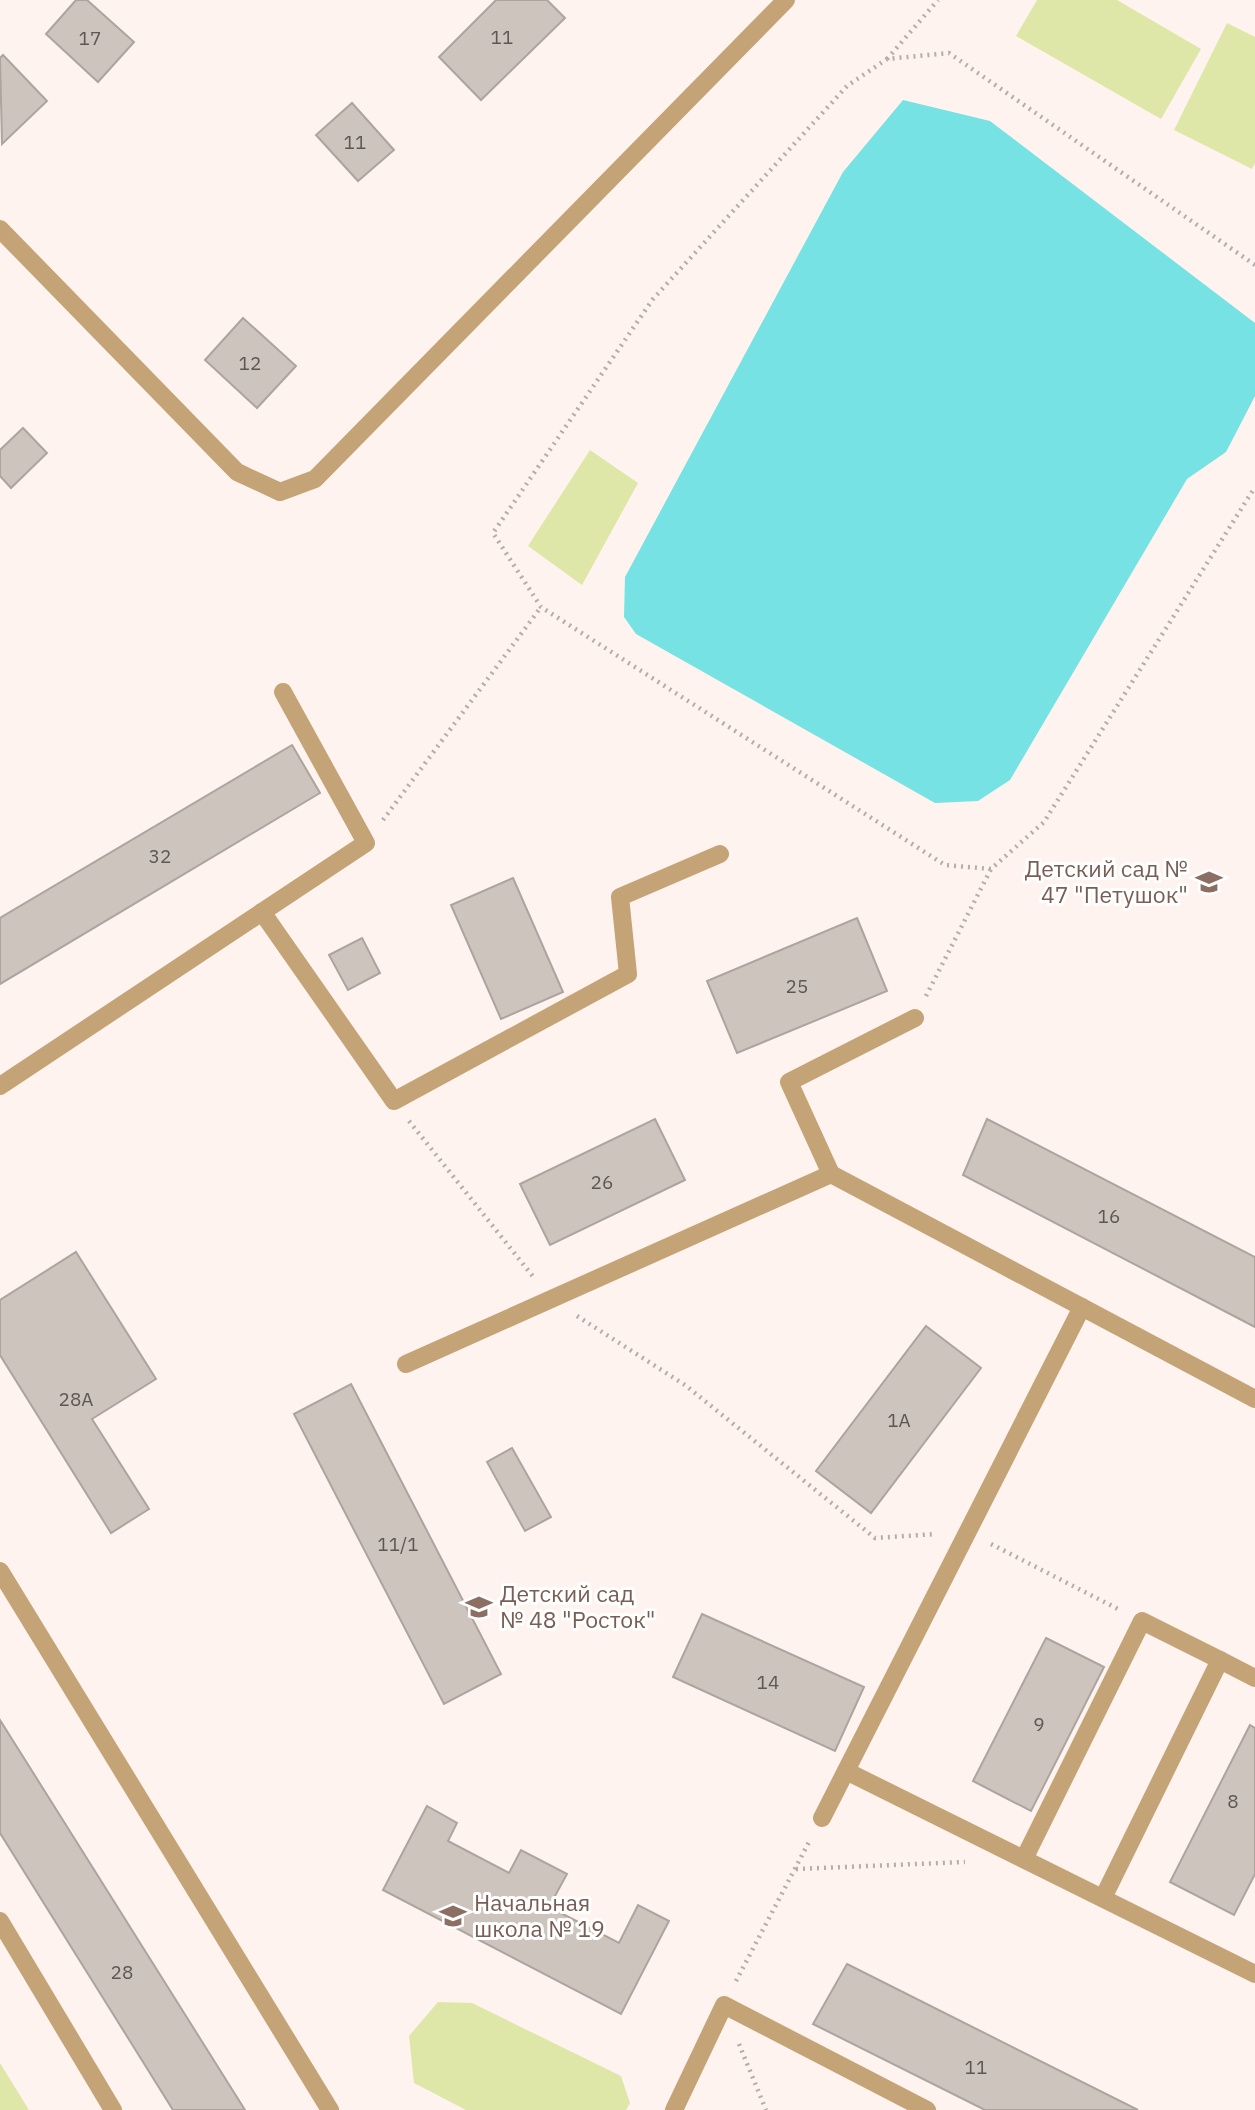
<svg xmlns="http://www.w3.org/2000/svg" width="1255" height="2110" font-family="'IBM Plex Sans',sans-serif">
<style>
.green{fill:#dfe7a8}
.water{fill:#77e2e3}
.building{fill:#cec4be;stroke:#aea49f;stroke-width:2}
.lines{fill:none;stroke-linecap:round;stroke-linejoin:round}
.path{stroke:#b5ada9;stroke-width:4.5;stroke-dasharray:2 5;stroke-linecap:butt}
.lane{stroke:#c4a376;stroke-width:18}
.street{stroke:#c4a376;stroke-width:18}
.labels{text-anchor:middle;stroke-width:6;stroke-linejoin:round;paint-order:stroke}
.number-label{font-size:19px;fill:#5d5754}
.education-label{font-size:23px;fill:#785e54;stroke:#fff;text-anchor:start}
</style>
<rect width="100%" height="100%" fill="#fef3ee"/>
<g class="green">
<path d="M1037,0H1117L1201,49L1161,119L1016,36Z"/>
<path d="M1227,23L1255,37V163L1252,169L1174,130Z"/>
<path d="M590,450L638,483L582,585L528,546Z"/>
<path d="M438,2002L472,2003L621,2076L630,2103L626,2110H466L414,2083L409,2036Z"/>
<path d="M0,2063L29,2110H0Z"/>
</g>
<path class="water" d="M903,100L990,121L1255,323V396L1226,452L1187,479L1010,780L978,801L935,803L636,634L624,617L625,577L843,172Z"/>
<g class="building">
<path d="M76,0H87L134,42L98,82L46,34Z"/>
<path d="M496,0H547L565,18L481,100L439,57Z"/>
<path d="M3,55L47,101L2,144L0,58Z"/>
<path d="M352,103L394,150L358,181L316,135Z"/>
<path d="M243,318L296,366L257,408L205,360Z"/>
<path d="M23,428L47,453L11,488L0,476V450Z"/>
<path d="M292,745L320,793L0,984V918Z"/>
<path d="M513,878L563,992L501,1019L451,905Z"/>
<path d="M857,918L887,991L737,1053L707,981Z"/>
<path d="M362,938L380,973L348,990L329,955Z"/>
<path d="M655,1119L685,1180L550,1245L520,1184Z"/>
<path d="M987,1119L1255,1257V1327L963,1175Z"/>
<path d="M76,1252L156,1379L92,1419L149,1509L111,1533L0,1355V1300Z"/>
<path d="M926,1326L981,1368L871,1513L816,1471Z"/>
<path d="M351,1384L501,1674L444,1704L294,1414Z"/>
<path d="M512,1448L551,1517L525,1531L487,1462Z"/>
<path d="M702,1614L864,1687L835,1751L673,1677Z"/>
<path d="M1046,1638L1104,1667L1031,1811L973,1781Z"/>
<path d="M0,1720L245,2110H173L0,1833Z"/>
<path d="M1250,1725L1255,1728V1874L1234,1915L1170,1882Z"/>
<path d="M427,1806L457,1823L448,1841L509,1873L521,1850L567,1874L549,1907L619,1943L638,1905L669,1921L621,2014L383,1890Z"/>
<path d="M847,1964L1138,2110H985L813,2024Z"/>
</g>
<g class="lines">
<g class="path">
<path d="M887,59L938,0"/>
<path d="M1255,265L949,53L887,59L847,86L653,299L493,533L541,607L945,865L991,869L1044,822L1255,487"/>
<path d="M383,820L541,607"/>
<path d="M926,996L991,869"/>
<path d="M409,1121L535,1279"/>
<path d="M577,1316L685,1385L875,1538L936,1534"/>
<path d="M991,1544L1120,1610"/>
<path d="M796,1869L965,1862"/>
<path d="M736,1981L810,1840"/>
<path d="M739,2044L766,2110"/>
</g>
<g class="lane">
<path d="M262,912L394,1101L628,974L620,897L720,854"/>
<path d="M0,1086L366,843L283,692"/>
<path d="M831,1174L789,1082L915,1018"/>
<path d="M406,1364L831,1174L1255,1399"/>
<path d="M0,1571L330,2110"/>
<path d="M846,1771L1255,1974"/>
<path d="M822,1818L1082,1307"/>
<path d="M1024,1859L1142,1621L1220,1660"/>
<path d="M1103,1898L1220,1660L1255,1678"/>
<path d="M0,1921L113,2110"/>
<path d="M674,2110L724,2005L927,2110"/>
</g>
<path class="street" d="M0,229L237,472L280,492L315,479L786,0"/>
</g>
<defs>
<g id="school-bare" transform="scale(2.1)"><path d="M0-5L7-2L0 1L-7-2ZM-4 1L0 2.5L4 1V4Q0 6-4 4Z" fill="#8d6e63" stroke="#fff" stroke-width="2.5" paint-order="stroke"/></g>
</defs>
<g fill-rule="evenodd">
<use href="#school-bare" x="1209" y="882"/>
<use href="#school-bare" x="479" y="1607"/>
<use href="#school-bare" x="453" y="1916"/>
</g>
<g class="labels">
<g class="number-label">
<text x="502" y="44">11</text>
<text x="90" y="45">17</text>
<text x="355" y="149">11</text>
<text x="250" y="370">12</text>
<text x="160" y="863">32</text>
<text x="797" y="993">25</text>
<text x="602" y="1189">26</text>
<text x="1109" y="1223">16</text>
<text x="76" y="1406">28А</text>
<text x="899" y="1427">1А</text>
<text x="398" y="1551">11/1</text>
<text x="768" y="1689">14</text>
<text x="1039" y="1731">9</text>
<text x="1233" y="1808">8</text>
<text x="122" y="1979">28</text>
<text x="976" y="2074">11</text>
</g>
<g class="education-label">
<text x="1188" y="877" text-anchor="end">Детский сад №<tspan x="1188" dy="26">47 "Петушок"</tspan></text>
<text x="500" y="1602">Детский сад<tspan x="500" dy="26">№ 48 "Росток"</tspan></text>
<text x="474" y="1911">Начальная<tspan x="474" dy="26">школа № 19</tspan></text>
</g>
</g>
</svg>
